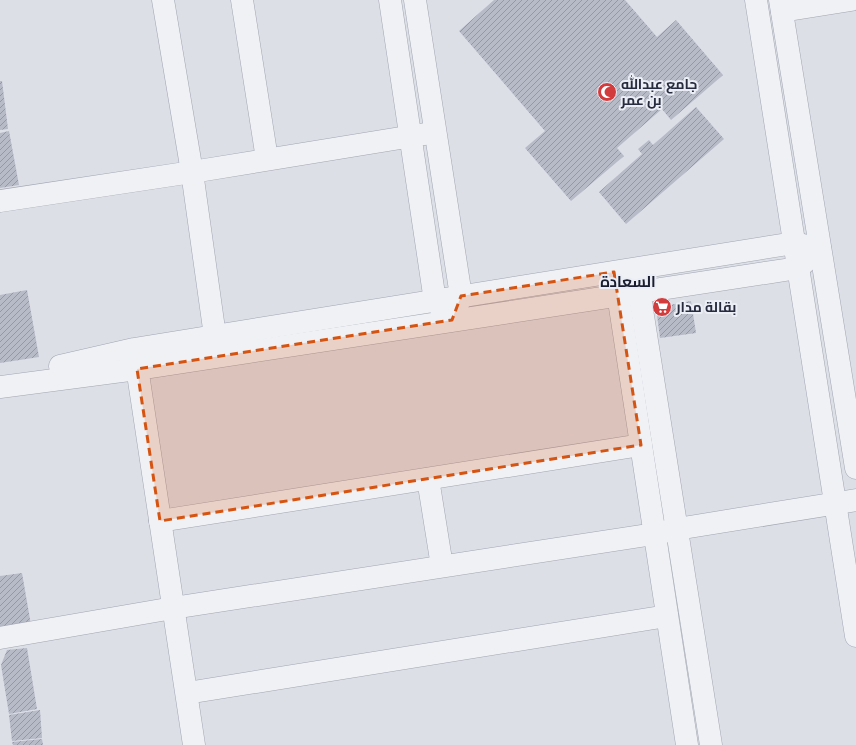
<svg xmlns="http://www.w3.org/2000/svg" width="856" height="745" font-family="'Titillium Web',Cairo,sans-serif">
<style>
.building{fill:url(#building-hatch)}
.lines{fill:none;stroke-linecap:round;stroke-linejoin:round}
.minor-casing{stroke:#a2a5b1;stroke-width:23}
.minor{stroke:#eff1f5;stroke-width:22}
.marked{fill:#d55411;fill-opacity:0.2;stroke:#d55411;stroke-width:3;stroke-dasharray:8 5;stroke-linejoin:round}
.labels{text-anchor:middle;stroke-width:4;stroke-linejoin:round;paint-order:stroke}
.poi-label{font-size:14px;font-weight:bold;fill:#262b3e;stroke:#eceef5;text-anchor:start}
.neighbourhood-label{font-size:15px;font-weight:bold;fill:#181d2f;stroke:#eceef5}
</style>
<defs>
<pattern id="building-hatch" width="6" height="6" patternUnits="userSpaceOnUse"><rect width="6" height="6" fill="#b7bac7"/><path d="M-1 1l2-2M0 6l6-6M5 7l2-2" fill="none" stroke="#9597a3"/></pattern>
</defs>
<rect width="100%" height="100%" fill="#dddfe7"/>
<g class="building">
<path d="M494,0H625L657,37L676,20L723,75L671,120L662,109L617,148L624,156L571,201L525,148L545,131L459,31Z"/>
<path d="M0,81H2L8,129L0,130Z"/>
<path d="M696,107L724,139L626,224L599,192L642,154L638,149L649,140L653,145Z"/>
<path d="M9,131L19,185L0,188V133Z"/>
<path d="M27,290L39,357L0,363V295Z"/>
<path d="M691,301L696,333L660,338L657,315L664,306Z"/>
<path d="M22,573L31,625L0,630V576Z"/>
<path d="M27,648L37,709L9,714L1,665L7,650Z"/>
<path d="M40,710L42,738L12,741L9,715Z"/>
<path d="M42,739L43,745H13L12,742Z"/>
</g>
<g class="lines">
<g class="minor-casing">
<g id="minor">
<path d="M163,0L192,172L215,336"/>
<path d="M242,0L267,159"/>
<path d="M390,0L435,301L452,320L461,296L415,0"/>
<path d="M756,0L856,636"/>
<path d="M780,0L856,468"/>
<path d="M782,11L851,0"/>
<path d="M0,201L192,172L425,134"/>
<path d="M637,278L711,745"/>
<path d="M616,281L687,745"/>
<path d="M135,354L194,745"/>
<path d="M60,366L134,349L794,243L820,249"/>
<path d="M0,387L137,369L798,268L820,249"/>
<path d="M428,479L442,566"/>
<path d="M160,521L641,445"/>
<path d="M0,638L173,608L654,534L677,529L856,500"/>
<path d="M187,693L667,616"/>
</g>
</g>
<use href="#minor" class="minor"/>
</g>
<path class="marked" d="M614,272L641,445L160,521L137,369L452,320L461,296Z"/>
<defs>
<g id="mosque-disc" transform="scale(1)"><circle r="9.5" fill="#d23c3c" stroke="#eceef5"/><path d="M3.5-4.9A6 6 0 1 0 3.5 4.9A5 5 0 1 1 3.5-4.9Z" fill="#fff"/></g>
<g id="supermarket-disc" transform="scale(1)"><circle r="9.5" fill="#d23c3c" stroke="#eceef5"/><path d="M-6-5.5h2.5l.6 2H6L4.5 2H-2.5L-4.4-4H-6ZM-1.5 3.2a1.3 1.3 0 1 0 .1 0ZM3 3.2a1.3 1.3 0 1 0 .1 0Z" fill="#fff"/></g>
</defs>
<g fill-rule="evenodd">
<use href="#mosque-disc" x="607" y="92"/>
<use href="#supermarket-disc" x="662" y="307"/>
</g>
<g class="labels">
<g class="poi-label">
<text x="621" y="89">جامع عبدالله<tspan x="621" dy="16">بن عمر</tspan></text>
<text x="676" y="312">بقالة مدار</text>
</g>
<g class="neighbourhood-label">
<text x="628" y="287">السعادة</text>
</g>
</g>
</svg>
